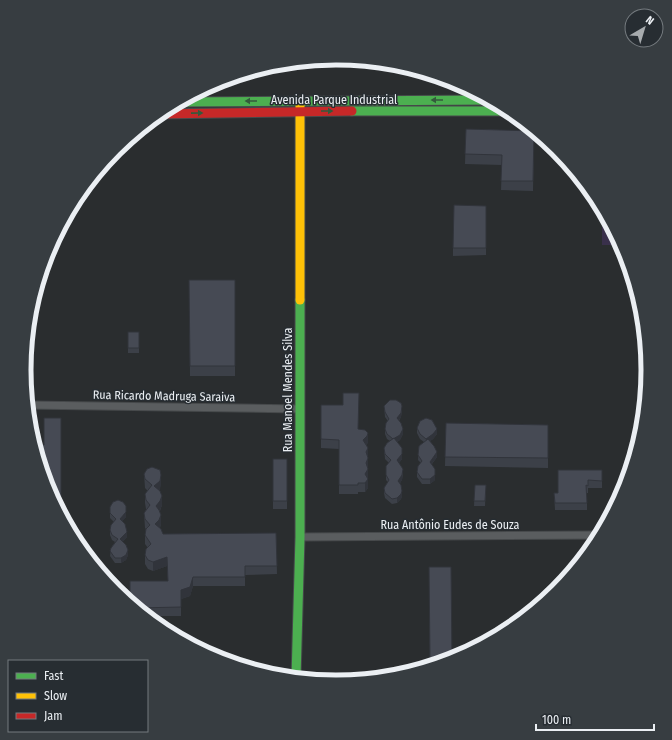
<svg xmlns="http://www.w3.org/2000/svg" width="672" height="740" font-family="'Fira Sans Condensed',sans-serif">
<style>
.green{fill:#39304b}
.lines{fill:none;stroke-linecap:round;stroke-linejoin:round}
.street-casing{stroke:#46494b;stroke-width:9}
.fast-casing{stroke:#46494b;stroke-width:11}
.slow-casing{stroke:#46494b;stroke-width:11}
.jam-casing{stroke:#46494b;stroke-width:11}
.street{stroke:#5a5d5f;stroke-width:7}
.fast{stroke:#4caf50;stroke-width:9}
.slow{stroke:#ffc107;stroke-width:9}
.jam{stroke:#c62828;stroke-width:9}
.wall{fill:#3c4048}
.shaded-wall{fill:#31343b}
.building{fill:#464a54;stroke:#31343b}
.oneway{fill:#345a3c}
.labels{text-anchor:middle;stroke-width:3;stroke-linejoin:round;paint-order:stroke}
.street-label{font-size:12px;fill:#ebeff3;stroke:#272d32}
.rim{fill:none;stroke:#ebeff3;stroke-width:5}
</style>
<rect width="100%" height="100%" fill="#2a2d2f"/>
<path class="green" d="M602,211H603L621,245H602Z"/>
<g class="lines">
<g class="street-casing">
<g id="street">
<path d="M27,405L300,409"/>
<path d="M300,537L600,535"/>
<path d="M264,673H296"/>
</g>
</g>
<g class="fast-casing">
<g id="fast">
<path d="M179,102L490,100"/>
<path d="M352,111H510"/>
<path d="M296,678L300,537V300"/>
</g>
</g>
<g class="slow-casing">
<path id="slow" d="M300,101V300"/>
</g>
<g class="jam-casing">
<path id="jam" d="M158,114L352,111"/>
</g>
<use href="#street" class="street"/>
<use href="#fast" class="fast"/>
<use href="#slow" class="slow"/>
<use href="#jam" class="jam"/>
</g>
<g class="wall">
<path d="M466,129L534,131L533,191L501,190L502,165L465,164Z"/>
<path d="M486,206V255L453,256V248Z"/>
<path d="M189,280H235V376H190Z"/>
<rect x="128" y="332" width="11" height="21"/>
<path d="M321,405L358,429L368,442L366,446L368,457V488L365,492H358V494H339V449L321,448Z"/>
<path d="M384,406L402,411L401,417L399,421L403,434L400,440L397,442L402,453V459L399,463L403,474L402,480L400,483L402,496L401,499L397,503L392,504L385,498L384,493V488L388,482L386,480V466L389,463L385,459L384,448L390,441L387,439L385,434V429L388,421L385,417Z"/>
<path d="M446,423L548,425V468L445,466Z"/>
<path d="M417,428L437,434L433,439L430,441L437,457L432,464L435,474V480L430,484H422L417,477V472L421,463L418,460L419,446L424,442L420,439L417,433Z"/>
<rect x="273" y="459" width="14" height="50"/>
<path d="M602,470V488H588V493H587V510H555L554,493H558Z"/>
<path d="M144,474L161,484L159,490L162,505L160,511L161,524L160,528L163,534L276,533L277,574L245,575V586H193L190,596L181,599V616H147L130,603L168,581L167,566L153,571L148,569L145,564V555L148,548L145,544V535L146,529L145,528L144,513L146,510V509L145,503V494L148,491L145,488Z"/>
<path d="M475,485H486L485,506H474Z"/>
<path d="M110,507L126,517L122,521L127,537L122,542L128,555L126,560L121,563H115L110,556L111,548L115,542L112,540L110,535V530L114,522L110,518Z"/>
<path d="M429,567L452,659L430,666Z"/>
</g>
<g class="shaded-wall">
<path d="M402,406L401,417L397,423V418Z"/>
<path d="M403,429V434L400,440L393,444V439Z"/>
<path d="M437,429V434L433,439L426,444V439Z"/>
<path d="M368,433V442L367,445L363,449V440Z"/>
<path d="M368,448V457L366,452Z"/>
<path d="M402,448V459L397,465V460Z"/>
<path d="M437,452V457L430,466V462Z"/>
<path d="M368,458V467L366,472V463Z"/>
<path d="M368,469V478L365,483V474Z"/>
<path d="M403,469L402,480L398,486V481Z"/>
<path d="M435,469V480L430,484V479Z"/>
<path d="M161,475V484L160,490L154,495V486Z"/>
<path d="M368,479V488L365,492V483Z"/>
<path d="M402,491V496L401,499L397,503V498Z"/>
<path d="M162,496V505L160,510L156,515V506Z"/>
<path d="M126,512V517L120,524V519Z"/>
<path d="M161,515V524L159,529L155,524Z"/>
<path d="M127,532V537L120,544V539Z"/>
<path d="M128,550V555L126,560L121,563V558Z"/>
<path d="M167,557V566L153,571V562Z"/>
<path d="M193,577V586L190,596L181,599V590Z"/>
</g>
<g class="building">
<path d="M466,129L534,131L533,181H501L502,155L465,154Z"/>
<path d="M454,205L486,206V248H453Z"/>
<path d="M189,280H235V366H190Z"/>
<rect x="128" y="332" width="11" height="16"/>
<path d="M343,393H359L358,429L365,430L368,433L367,436L363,440L368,448L366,452L368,458L366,463L368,469L365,474L368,479L365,483H358V485H339V440L321,439V405H343Z"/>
<path d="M390,400H396L401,403L402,406L401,413L397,418L401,423L403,429L400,435L393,439L387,434L385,429L386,423L389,419L385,412L384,406Z"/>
<path d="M44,418H61V514L48,489L34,444L44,445Z"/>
<path d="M426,418L432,420L437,429L433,434L426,439L420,434L417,428L420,421Z"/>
<path d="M446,423L548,425V458L445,457Z"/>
<path d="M394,438L402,448V454L397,460L403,469L402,475L398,481L401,485L402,491L401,494L397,498L392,499L385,493L384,488L389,480L386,475V466L391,460L385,454L384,448L387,443Z"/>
<path d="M428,439L434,446L437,452L430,462L435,469V475L430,479H422L417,472L418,466L422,461L418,455L419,446Z"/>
<rect x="273" y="459" width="14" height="42"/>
<path d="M152,467L160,470L161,475L160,481L154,486L160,491L162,496L160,501L156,506L159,510L161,515L159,520L155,524L161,529L163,534L276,533L277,566H245V577H193L190,587L181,590V607L136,608L130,603V581H168L167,557L153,562L148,560L145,555L146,549L151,544L145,535L146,529L150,525L145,519L144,513L150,505L146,500L145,494L152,485L145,479L144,474L147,469Z"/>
<path d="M558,470H602V481L588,480V486L586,485L587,503H555L554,493H558Z"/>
<path d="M475,485H486L485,501H474Z"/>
<path d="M118,500L123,502L126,506V512L120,519L125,524L127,532L120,539L126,545L128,550L126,555L121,558H115L110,551L111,548L118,539L112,535L110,530L111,525L116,519L110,513V507L113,502Z"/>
<path d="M429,567H451L452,659H430Z"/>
</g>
<defs><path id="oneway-solid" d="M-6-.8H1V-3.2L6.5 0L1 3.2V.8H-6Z"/></defs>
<g class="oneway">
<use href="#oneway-solid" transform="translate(437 100) rotate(180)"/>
<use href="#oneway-solid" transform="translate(251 101) rotate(180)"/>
<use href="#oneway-solid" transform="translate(327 111)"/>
<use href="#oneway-solid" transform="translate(197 113) rotate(-1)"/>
</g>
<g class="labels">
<g class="street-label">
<text x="334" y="104">Avenida Parque Industrial</text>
<text transform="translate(288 390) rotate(-90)" y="4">Rua Manoel Mendes Silva</text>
<text transform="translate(164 396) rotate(1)" y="4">Rua Ricardo Madruga Saraiva</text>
<text x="450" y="529">Rua Antônio Eudes de Souza</text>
</g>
</g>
<path d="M0 0H672V740H0ZM31 370a305 305 0 1 1 610 0a305 305 0 1 1-610 0Z" fill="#373d41" fill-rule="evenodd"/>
<path class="rim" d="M31 370a305 305 0 1 1 610 0a305 305 0 1 1-610 0Z"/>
<rect x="8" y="660" width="140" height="72" fill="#272d32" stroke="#757b7f"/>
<rect x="16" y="673" width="20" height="6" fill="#4caf50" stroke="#757b7f"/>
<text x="44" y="680" font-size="12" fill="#ebeff3">Fast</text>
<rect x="16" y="693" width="20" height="6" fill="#ffc107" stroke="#757b7f"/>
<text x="44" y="700" font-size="12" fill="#ebeff3">Slow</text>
<rect x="16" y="713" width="20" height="6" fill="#c62828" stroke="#757b7f"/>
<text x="44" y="720" font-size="12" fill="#ebeff3">Jam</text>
<g transform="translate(644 28) rotate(38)"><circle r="19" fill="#272d32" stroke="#757b7f"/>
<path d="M0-3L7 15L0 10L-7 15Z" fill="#a7abae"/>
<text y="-6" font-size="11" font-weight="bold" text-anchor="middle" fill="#ebeff3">N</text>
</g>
<path d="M536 724v6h118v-6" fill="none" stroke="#ebeff3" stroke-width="2"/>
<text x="542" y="724" font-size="12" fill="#ebeff3" stroke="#272d32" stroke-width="3" paint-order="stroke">100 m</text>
</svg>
